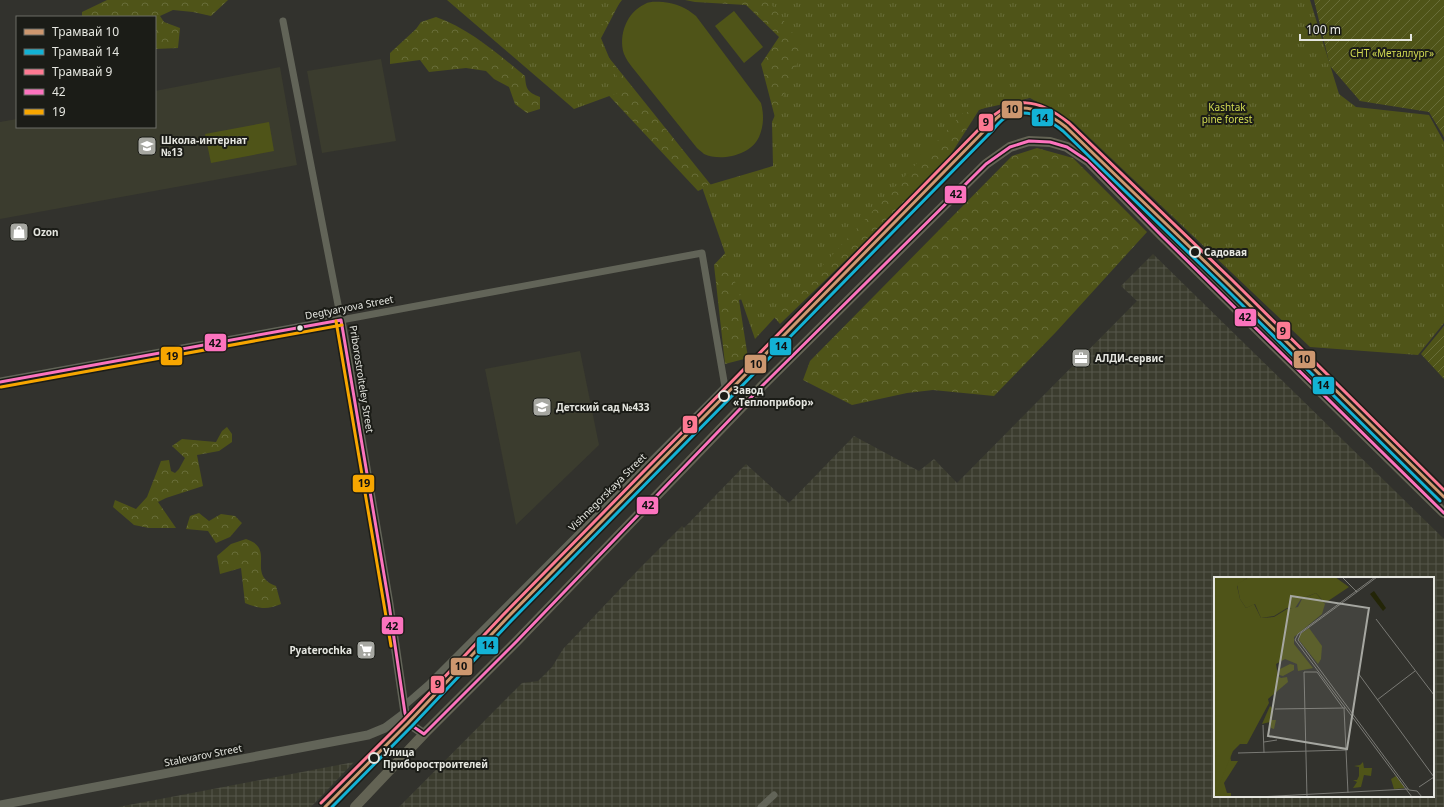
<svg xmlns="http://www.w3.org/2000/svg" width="1444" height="807" font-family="'Noto Sans',sans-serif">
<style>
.built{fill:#3b3c2e}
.industrial{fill:url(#industrial-grid);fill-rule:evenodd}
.grass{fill:#4f5418}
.forest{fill:url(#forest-crowns)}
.park{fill:url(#park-tufts)}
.garden{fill:url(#garden-furrows)}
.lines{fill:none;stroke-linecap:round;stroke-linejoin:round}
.minor{stroke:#626458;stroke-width:7}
.tertiary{stroke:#626458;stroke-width:9}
.secondary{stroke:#636354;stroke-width:10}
.bus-1-casing{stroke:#1b1c17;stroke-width:6}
.bus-2-casing{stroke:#1b1c17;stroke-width:6}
.bus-1{stroke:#fc73be;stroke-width:3}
.bus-2{stroke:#f7a600;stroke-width:3}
.tram-1-casing{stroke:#1b1c17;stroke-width:6}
.tram-2-casing{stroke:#1b1c17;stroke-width:6}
.tram-3-casing{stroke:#1b1c17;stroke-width:6}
.tram-1{stroke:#cd976f;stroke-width:3}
.tram-2{stroke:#13b2d5;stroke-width:3}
.tram-3{stroke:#fe7a93;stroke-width:3}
.stop-dot{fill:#1b1c17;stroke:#e5e6e0;stroke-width:2}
.bus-dot{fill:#e5e6e0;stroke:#1b1c17;stroke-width:1.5}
.labels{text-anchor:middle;stroke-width:4;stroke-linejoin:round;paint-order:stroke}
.park-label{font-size:10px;fill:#d2db52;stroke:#1b1c17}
.poi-label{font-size:10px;font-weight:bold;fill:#e5e6e0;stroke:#1b1c17;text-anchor:start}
.stop-label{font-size:10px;font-weight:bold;fill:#e5e6e0;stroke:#1b1c17;text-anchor:start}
.street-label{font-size:10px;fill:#e5e6e0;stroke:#1b1c17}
.inset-road{fill:none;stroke:#7a7a75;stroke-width:1}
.view{fill:#a6a7a1;fill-opacity:0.15;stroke:#a6a7a1;stroke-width:2}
.inset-edge{fill:none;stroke:#e5e6e0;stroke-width:2}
.line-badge{stroke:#1b1c17;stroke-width:1.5}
.pale-badge-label{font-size:11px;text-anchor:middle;font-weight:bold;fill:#111}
</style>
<defs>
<pattern id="industrial-grid" width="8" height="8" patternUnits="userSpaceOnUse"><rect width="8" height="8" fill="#3b3c2e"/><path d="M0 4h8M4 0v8" fill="none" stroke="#57584c"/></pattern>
<pattern id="forest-crowns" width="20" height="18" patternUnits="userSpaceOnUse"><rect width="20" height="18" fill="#4f5418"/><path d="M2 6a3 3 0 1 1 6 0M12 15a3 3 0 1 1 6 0" fill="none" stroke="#686d39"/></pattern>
<pattern id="park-tufts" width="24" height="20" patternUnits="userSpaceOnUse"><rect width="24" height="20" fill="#4f5418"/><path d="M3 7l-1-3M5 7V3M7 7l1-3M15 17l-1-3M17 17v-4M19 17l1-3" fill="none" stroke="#686d39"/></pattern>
<pattern id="garden-furrows" width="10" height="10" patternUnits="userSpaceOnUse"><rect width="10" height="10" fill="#4f5418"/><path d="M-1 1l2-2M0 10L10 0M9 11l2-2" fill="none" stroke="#686d39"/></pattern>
</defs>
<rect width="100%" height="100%" fill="#32322d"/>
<g class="built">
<path d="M381,59L396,141L322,153L307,71Z"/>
<path d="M280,67L297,165L0,219V122L17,119V127H155V91Z"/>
<path d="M580,351L599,445L516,525L485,369Z"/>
</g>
<g class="industrial">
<path d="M1153,254L1444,539V807H399L522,683L538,681L552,667L563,649L639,569L682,526L684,528L746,464L789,503L854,436L919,471L934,459L957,483L1137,301L1121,286ZM1215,578H1433V796H1215Z"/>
<path d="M354,762L311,807H118L192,793Z"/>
</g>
<g class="grass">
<path d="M663,2C678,4 685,7 696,16L761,103C764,114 764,126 759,137C751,155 721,162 704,154C702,152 699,150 697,148L632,67C629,63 626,59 624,54C618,35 627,12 645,4C650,1 657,2 663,2Z"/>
<path d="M734,11L763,47L744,63L715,26Z"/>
<path d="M269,122L274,151L211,163L205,134Z"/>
</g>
<g class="forest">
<path d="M107,0H228L211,16L193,12L173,10L160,16L164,22L180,28L178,48L155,49V17H82V12Z"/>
<path d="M575,0H621L598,44L711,185L698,191L599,85Z"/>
<path d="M685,0H1026L1029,91L979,110L944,165L780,324L756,296L739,300L748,358L725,364L714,265L740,237L784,152L761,64L779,37L746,5L695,2Z"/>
<path d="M436,17C470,29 498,54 525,76C526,89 527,92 540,97V109L527,113L515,104L509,87L494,79L486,71L466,68L429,72L420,60L390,64V53L416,29L421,22Z"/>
<path d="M1037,148L1073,158L1147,232L1056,332L994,396L933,390L907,393L852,405L803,380L810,361L1012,156Z"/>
<path d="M227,427L232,434V442L219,451L197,455L203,486L166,498L158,502L176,528H149L134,525L113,507L115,500L136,509L147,497L161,461L169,460L171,471L175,473L179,469L185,458L172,446L182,439L216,442L222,431Z"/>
<path d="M199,513L209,521L221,514L235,516L242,523L230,537L216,543L208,531L186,529L190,516Z"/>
<path d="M246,539C277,549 245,574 276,586L281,604C267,610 260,609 245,603L241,568L220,574L217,556L231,544Z"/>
</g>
<g class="park">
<path d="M447,0H622L598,31L623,91L574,109Z"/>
<path d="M768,0H1310L1339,94L1356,107L1429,115L1444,142V323L1418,355L1310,347L1073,122L1030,98L963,113L755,339L702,187L773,166L772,122L804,48Z"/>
</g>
<g class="garden">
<path d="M1314,0H1444V137L1429,112L1360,101L1330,66Z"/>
<path d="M1444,326V379L1421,354Z"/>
</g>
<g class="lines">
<g class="minor">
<path d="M283,21L341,320L702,253L725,387L428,685L405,705"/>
<path d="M761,807L774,795"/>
</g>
<g class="tertiary">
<path d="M0,382L341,320L389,604L405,713L408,723L424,734"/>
<path d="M0,805L368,735L385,728L405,713"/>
</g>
<path class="secondary" d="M355,807L424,734L517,641L763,385L986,164L1010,147L1029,141L1050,142L1067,147L1088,161L1161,235L1444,513"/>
<g class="bus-1-casing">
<path id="bus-1" d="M0,382L341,320L389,604L405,713L408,723L424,734L517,641L763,385L986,164L1010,147L1029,141L1050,142L1067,147L1088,161L1161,235L1444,513"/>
</g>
<g class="bus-2-casing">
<g id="bus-2">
<path d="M336,321L391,646"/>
<path d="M1,387L342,325"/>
</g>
</g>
<use href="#bus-1" class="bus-1"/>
<use href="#bus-2" class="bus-2"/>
<g class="tram-1-casing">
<path id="tram-1" d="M325,807L408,723L507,618L988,127C992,123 997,117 1002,114C1024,100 1048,113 1066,127L1226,282L1444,497"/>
</g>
<g class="tram-2-casing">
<path id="tram-2" d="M332,807L412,726L511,621L992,131C996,126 1000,121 1005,118C1025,106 1047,118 1063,131L1223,286L1440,501"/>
</g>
<g class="tram-3-casing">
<path id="tram-3" d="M321,803L404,720L503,615L984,124C1014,94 1038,98 1069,123L1230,278L1444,490"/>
</g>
<use href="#tram-1" class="tram-1"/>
<use href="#tram-2" class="tram-2"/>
<use href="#tram-3" class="tram-3"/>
</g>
<defs>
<g id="school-square" transform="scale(1)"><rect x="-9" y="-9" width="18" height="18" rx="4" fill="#a6a7a1" stroke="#1b1c17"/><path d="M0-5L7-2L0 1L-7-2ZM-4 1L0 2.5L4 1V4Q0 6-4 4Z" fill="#fff"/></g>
<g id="shop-square" transform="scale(1)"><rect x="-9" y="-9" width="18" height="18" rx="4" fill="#a6a7a1" stroke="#1b1c17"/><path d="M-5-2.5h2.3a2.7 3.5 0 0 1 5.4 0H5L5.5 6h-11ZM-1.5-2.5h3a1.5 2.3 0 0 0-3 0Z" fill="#fff"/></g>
<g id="office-square" transform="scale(1)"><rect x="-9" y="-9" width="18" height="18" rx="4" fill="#a6a7a1" stroke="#1b1c17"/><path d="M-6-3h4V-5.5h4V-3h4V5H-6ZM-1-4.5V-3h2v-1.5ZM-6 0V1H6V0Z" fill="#fff"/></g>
<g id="supermarket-square" transform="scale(1)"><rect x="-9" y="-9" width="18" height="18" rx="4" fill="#a6a7a1" stroke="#1b1c17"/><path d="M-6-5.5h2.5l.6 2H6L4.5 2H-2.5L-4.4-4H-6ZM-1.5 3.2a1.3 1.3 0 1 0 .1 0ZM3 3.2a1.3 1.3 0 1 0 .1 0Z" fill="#fff"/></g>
</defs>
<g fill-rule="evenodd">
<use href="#school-square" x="147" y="146"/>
<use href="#shop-square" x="19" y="232"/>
<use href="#office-square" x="1081" y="358"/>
<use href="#school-square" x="542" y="407"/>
<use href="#supermarket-square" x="366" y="650"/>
</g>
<g class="stop-dot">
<circle cx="1195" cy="252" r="5"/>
<circle cx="724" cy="396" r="5"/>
<circle cx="374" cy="758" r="5"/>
</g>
<circle class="bus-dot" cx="300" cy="328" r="3.5"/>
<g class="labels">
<g class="park-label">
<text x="1392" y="57">СНТ «Металлург»</text>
<text x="1227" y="111">Kashtak<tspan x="1227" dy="12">pine forest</tspan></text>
</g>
<g class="poi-label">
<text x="161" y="144">Школа-интернат<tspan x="161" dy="12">№13</tspan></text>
<text x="33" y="236">Ozon</text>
<text x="1095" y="362">АЛДИ-сервис</text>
<text x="556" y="411">Детский сад №433</text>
<text x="352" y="654" text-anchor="end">Pyaterochka</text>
</g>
<g class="stop-label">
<text x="1204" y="256">Садовая</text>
<text x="733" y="394">Завод<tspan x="733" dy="12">«Теплоприбор»</tspan></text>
<text x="383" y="756">Улица<tspan x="383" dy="12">Приборостроителей</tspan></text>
</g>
<g class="street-label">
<text transform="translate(349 307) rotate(-11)" y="4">Degtyaryova Street</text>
<text transform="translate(362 379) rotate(81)" y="4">Priborostroiteley Street</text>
<text transform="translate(607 492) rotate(-45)" y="4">Vishnegorskaya Street</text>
<text transform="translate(203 755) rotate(-11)" y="4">Stalevarov Street</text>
</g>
</g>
<g transform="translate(1214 577)">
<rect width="220" height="220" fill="#32322d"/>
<path d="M76,87L80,88V93L69,99L65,98L66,92Z" fill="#4f5418"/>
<path d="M95,51L108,69L107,82L104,87L85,63L86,57ZM56,129L59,132L58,143H62L60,152L57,151L56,145L48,147ZM16,178L17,184H24L10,206L13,216H17V220H0V179ZM149,185L150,191H158L157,199L150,198L147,210L139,211L143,205L139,203H143L145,199V190L140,189L146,188ZM182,199L191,211L180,212L177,202Z" fill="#4f5418"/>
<path d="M0,0H34L23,9L26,22L32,31L40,27L47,41L60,40L73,32L84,30L88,22L102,16L111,27L108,37L80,60V67L99,91L84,94L83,87L71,82L62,87L64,99L67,101L73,100L74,105L54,122L55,126L33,167H26L19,174L2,215H0Z" fill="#4f5418"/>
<path d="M35,0H121L135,10L111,26L102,16L87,22L81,31H73L60,39L47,41L41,27L32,31L26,22L23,7Z" fill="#4f5418"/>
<path d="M160,14L172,31L169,34L156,17Z" fill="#232507"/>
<path class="inset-road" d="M128,0L143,15L87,56L84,63L195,213L203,214L208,220M161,0L84,57L81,63L198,220M143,15L163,0M162,42L220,118M144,96L220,200M163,123L201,94M130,131L134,216M61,132L131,131M49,148L50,176M50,165L63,163M24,176L133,173M205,210L220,200M44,220L194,212M93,220L90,95H103L129,131"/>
<path class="view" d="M77,19L155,31L133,172L54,159Z"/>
<rect width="220" height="220" class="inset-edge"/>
</g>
<g class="line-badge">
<rect x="1001" y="100" width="22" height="19" rx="4" fill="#cd976f"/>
<rect x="1031" y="108" width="23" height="19" rx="4" fill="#13b2d5"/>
<rect x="978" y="113" width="16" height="19" rx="4" fill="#fe7a93"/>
<rect x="944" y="185" width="23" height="19" rx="4" fill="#fc73be"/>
<rect x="1234" y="308" width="23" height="19" rx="4" fill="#fc73be"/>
<rect x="1276" y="321" width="15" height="19" rx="4" fill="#fe7a93"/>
<rect x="204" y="333" width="23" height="19" rx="4" fill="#fc73be"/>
<rect x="769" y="337" width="23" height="19" rx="4" fill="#13b2d5"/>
<rect x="160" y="346" width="23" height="20" rx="4" fill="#f7a600"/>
<rect x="1293" y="350" width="23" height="19" rx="4" fill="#cd976f"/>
<rect x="744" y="354" width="23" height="20" rx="4" fill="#cd976f"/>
<rect x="1312" y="376" width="23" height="19" rx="4" fill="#13b2d5"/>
<rect x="682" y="415" width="16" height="19" rx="4" fill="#fe7a93"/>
<rect x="352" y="474" width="23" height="19" rx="4" fill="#f7a600"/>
<rect x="636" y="496" width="23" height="19" rx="4" fill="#fc73be"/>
<rect x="381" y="616" width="23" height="19" rx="4" fill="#fc73be"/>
<rect x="476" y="636" width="23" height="19" rx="4" fill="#13b2d5"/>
<rect x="450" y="657" width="23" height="19" rx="4" fill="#cd976f"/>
<rect x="430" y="675" width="15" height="19" rx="4" fill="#fe7a93"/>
</g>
<g class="pale-badge-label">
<text x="1012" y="113">10</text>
<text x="1042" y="122">14</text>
<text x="986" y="126">9</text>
<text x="956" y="198">42</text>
<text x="1245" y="321">42</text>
<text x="1283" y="335">9</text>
<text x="215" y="347">42</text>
<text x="781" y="350">14</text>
<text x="172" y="360">19</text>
<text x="1304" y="363">10</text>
<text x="756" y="368">10</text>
<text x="1323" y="389">14</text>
<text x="690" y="428">9</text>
<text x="364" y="487">19</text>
<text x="648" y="509">42</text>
<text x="392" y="630">42</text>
<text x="488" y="649">14</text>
<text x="461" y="670">10</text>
<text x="438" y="688">9</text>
</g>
<rect x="16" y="16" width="140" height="112" fill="#1b1c17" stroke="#6c6d67"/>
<rect x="24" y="29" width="20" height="6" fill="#cd976f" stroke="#6c6d67"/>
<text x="52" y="36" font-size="12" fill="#e5e6e0">Трамвай 10</text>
<rect x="24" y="49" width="20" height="6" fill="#13b2d5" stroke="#6c6d67"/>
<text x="52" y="56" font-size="12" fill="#e5e6e0">Трамвай 14</text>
<rect x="24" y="69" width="20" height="6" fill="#fe7a93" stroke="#6c6d67"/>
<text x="52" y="76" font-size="12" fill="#e5e6e0">Трамвай 9</text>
<rect x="24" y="89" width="20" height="6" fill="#fc73be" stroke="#6c6d67"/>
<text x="52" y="96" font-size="12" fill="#e5e6e0">42</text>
<rect x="24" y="109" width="20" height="6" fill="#f7a600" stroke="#6c6d67"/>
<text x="52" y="116" font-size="12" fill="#e5e6e0">19</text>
<path d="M1300 34v6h111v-6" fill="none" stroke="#e5e6e0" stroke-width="2"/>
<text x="1306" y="34" font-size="12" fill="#e5e6e0" stroke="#1b1c17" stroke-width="3" paint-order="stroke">100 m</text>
</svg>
